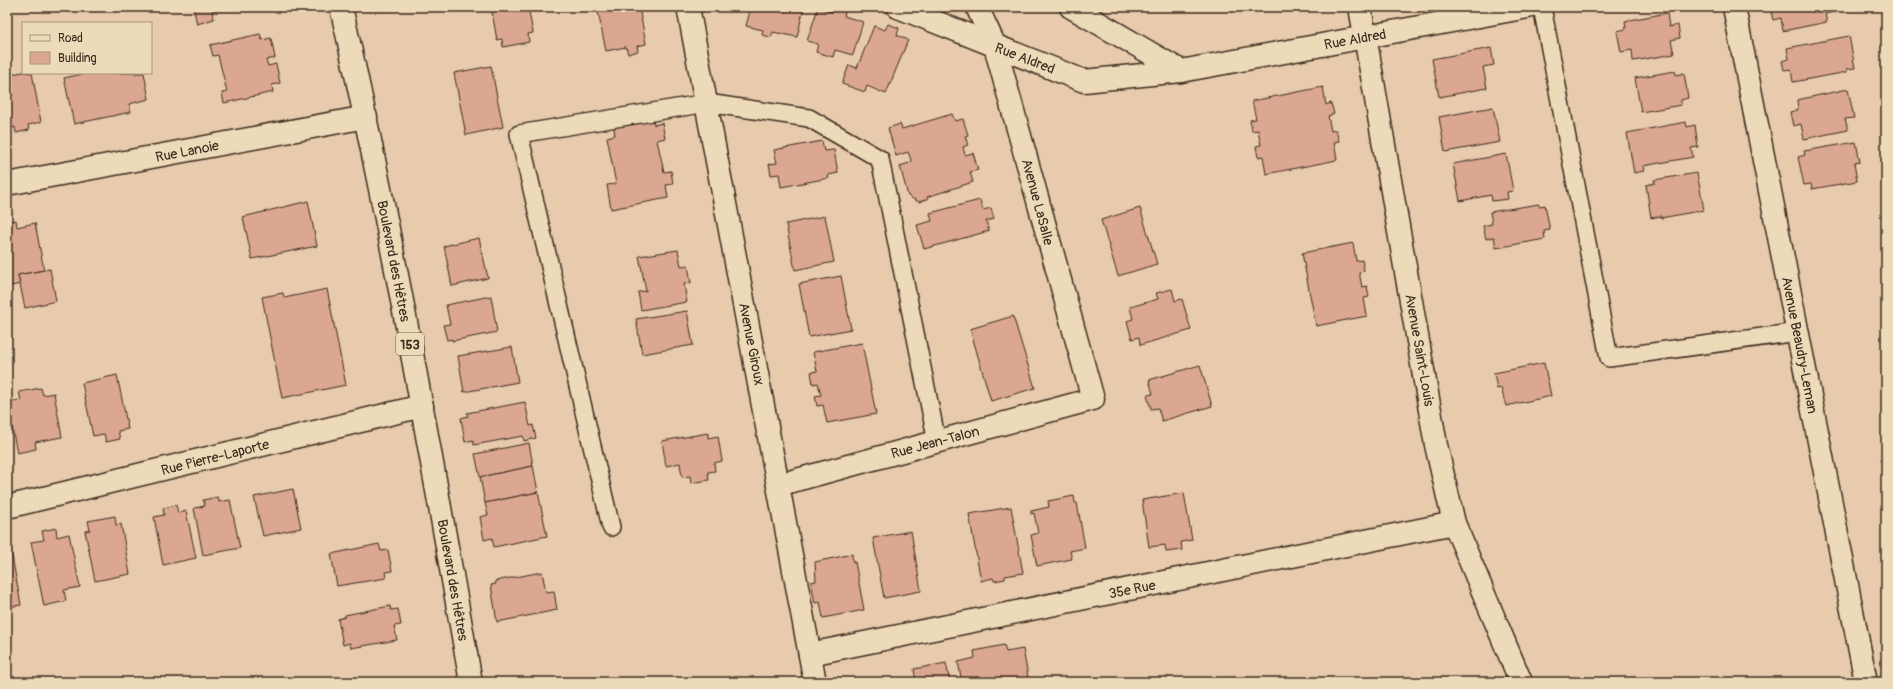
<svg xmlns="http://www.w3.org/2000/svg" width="1893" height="689" font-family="Pangolin,sans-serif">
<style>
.building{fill:#dca791;stroke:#3b2a1e}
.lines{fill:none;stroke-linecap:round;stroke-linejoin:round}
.lane-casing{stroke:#3b2a1e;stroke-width:20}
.street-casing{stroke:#3b2a1e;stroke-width:25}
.primary-casing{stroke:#3b2a1e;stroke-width:25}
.lane{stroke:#eddab8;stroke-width:17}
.street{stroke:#eddab8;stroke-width:22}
.primary{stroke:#eddab8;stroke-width:22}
.labels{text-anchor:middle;stroke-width:3.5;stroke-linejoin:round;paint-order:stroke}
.shield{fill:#eddab8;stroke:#705f4c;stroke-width:1}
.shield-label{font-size:13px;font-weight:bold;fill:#3b2a1e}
.street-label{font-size:14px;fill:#3b2a1e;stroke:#eddab8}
</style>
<rect width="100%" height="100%" fill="#e8cbac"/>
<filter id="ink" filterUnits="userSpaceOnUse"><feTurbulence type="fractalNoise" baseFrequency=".025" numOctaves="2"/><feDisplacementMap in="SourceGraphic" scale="8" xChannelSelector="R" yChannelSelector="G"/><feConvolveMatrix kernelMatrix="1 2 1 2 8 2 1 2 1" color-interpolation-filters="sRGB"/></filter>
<g filter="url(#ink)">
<g class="building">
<path d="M193,7H231L212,11L214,19L197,24Z"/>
<path d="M491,7H528L533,33L528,34L529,42L503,47L502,39L497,40Z"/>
<path d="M597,7H639L646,44L637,46L638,51L628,54L626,47L606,51Z"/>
<path d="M751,7H804L797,37L773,32L771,37L762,35L763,30L746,26Z"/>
<path d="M832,7L846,9L844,16L863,22L853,55L835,50L833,57L816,52L818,44L807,41L818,8L831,12Z"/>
<path d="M1770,7H1833L1834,12L1825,14L1827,22L1783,31L1781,18L1773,20Z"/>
<path d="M1667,13L1669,27L1678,25L1680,38L1671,40L1674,54L1633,61L1632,50L1621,52L1617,31L1626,29L1625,21Z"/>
<path d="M888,24L899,28L897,35L908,40L886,94L867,86L865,92L842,84L849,65L857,68L874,26L885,30Z"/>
<path d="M260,34L262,40L271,38L275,58L266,60L268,66L276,64L280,83L272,85L273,92L224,103L222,93L227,92L218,55L213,56L210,45Z"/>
<path d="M1849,36L1855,68L1847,69V72L1793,82L1791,69L1784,70L1782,61L1789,59L1787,48Z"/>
<path d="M1491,48L1494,65L1483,67L1487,88L1439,97L1432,59Z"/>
<path d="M491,66L503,127L466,135L454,73Z"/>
<path d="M1675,71L1676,75L1684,73L1688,98L1681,100V105L1641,112L1635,78Z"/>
<path d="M23,72L32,73L41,122L28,125L29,130L16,133L15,127L7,129V75Z"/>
<path d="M87,73H144L149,99L129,104L131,112L74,124L64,78Z"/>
<path d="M1323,87L1326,105L1331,103L1334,114L1328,116L1331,131L1336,130L1339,141L1334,142L1337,160L1266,174L1263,156L1258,157L1256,146L1261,145L1258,130L1252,131L1250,120L1256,119L1252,101Z"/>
<path d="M1848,89L1854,118L1845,119L1848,130L1804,139L1801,124L1793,126L1790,112L1798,110L1797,100Z"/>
<path d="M1493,107L1500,142L1445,152L1439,117Z"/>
<path d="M952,114L955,121L963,119L968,135L965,136L968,145L963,147L965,155L973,153L978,170L970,172L973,182L927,197L928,199L919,202L908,196L900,166L912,162L908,152L896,156L888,128L900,124L902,129Z"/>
<path d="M652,116L654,125L662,123L665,138L657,140L664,172L671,171L673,184L666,185L668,198L611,209L607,185L616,184L607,137L615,135L613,123Z"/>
<path d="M1686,122L1687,127L1695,125L1698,147L1691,148L1693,157L1643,166L1644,171L1634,173L1627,133Z"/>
<path d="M822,141L824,151L834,150L838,173L828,175L829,178L781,187L779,174L771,175L769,164L777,163L774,150Z"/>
<path d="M1856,142L1860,162L1854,163L1857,181L1812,189L1811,184L1804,185L1798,157L1805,155L1804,151Z"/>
<path d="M1506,154L1513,191L1507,192L1508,199L1492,201L1491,195L1460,201L1453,164Z"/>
<path d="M1697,173L1704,210L1661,218V216L1651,218L1646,185L1655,183L1654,180Z"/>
<path d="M980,200L983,210L991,208L994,219L986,221L989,231L924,249L917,225L932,221L930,213Z"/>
<path d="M308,201L317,246L252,259L243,217Z"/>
<path d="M1539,204V206L1545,205L1550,230L1544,231L1545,239L1496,248L1494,237L1486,239L1483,226L1492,224L1490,212Z"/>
<path d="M1140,208L1157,264L1118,276L1101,220Z"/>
<path d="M825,216L834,262L795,270L786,224Z"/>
<path d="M16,220L17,227L35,223L44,270L18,275L20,284L7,287V222Z"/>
<path d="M479,238L488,278L452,286L444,246Z"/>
<path d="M1353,243L1356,261L1362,260L1364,271L1359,272L1362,287L1367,286L1369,297L1364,298L1367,316L1316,326L1302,253Z"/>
<path d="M678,250L681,266L688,265L691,283L684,284L687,302L641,310L638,292L646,291L639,256Z"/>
<path d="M50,269L56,301L25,308L18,275Z"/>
<path d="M841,276L851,329L809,337L799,284Z"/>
<path d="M327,289L346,385L282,398L262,297L283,293L284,298Z"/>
<path d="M1172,289L1175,301L1182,299L1191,330L1140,345L1139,337L1132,339L1127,321L1133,319L1130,307L1158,299L1156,293Z"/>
<path d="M491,296L497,332L452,341V339L447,340L443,325L450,324L446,305Z"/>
<path d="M687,311L693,345L642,354L636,319Z"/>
<path d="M1013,316L1035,388L991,401L970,329Z"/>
<path d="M862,343L876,414L827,423L823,405L817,406L815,396L821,395L818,383L813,384L811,372L817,371L813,352Z"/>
<path d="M512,347L518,382L464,392L458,356Z"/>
<path d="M1544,363L1551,396L1506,406L1501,388L1497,389L1494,373Z"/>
<path d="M1200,365L1212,406L1162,421L1158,408L1151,409L1147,395L1153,394L1149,380Z"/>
<path d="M117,375L128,429L118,431L120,439L106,442L104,434L93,436L82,383Z"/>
<path d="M41,388L43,395L54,393L62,437L35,442L36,449L17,453L7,402L21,400L19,392Z"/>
<path d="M525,402L530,426L533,425L536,438L524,441L523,436L474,445L473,440L465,442L461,418L468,416L467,413Z"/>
<path d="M708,433V438L718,436L722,461L714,463L715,471L708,472L709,480L691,483L690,476L682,477L680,463L666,466L662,441Z"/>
<path d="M529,443L533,466L480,477L475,454Z"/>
<path d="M533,466L538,492L485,503L480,477Z"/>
<path d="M293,489L301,528L263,536L254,497Z"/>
<path d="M538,492L547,536L494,547L492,538L484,540L480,517L488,515L485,503Z"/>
<path d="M1184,493L1192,540L1181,542L1182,550L1166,552L1165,545L1149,547L1142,500Z"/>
<path d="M1074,496L1075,503H1077L1085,548L1070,551L1072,559L1037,566L1031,535L1038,533L1034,513L1031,514V511L1049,507L1048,501Z"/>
<path d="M218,497L219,502L230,500L240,548L203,555L194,508L205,506L203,500Z"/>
<path d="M176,505L178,513L186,511L196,558L163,565L154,517L164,515L163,508Z"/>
<path d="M1011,507L1023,573L1005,576V579L994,581L993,578L981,581L969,514Z"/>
<path d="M115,516L116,525L121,524L130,574L95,581L85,531L90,530L88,521Z"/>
<path d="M56,528L57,537L69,534L80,587L64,590L66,601L44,606L31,542L44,540L42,531Z"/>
<path d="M911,531L921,591L884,598L873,538Z"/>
<path d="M9,540L21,605L7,607V541Z"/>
<path d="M379,544L381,551L388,550L392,571L385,572L386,578L337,586L331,554Z"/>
<path d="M852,554L853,563L855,562L864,610L823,618L820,602L815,603L811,582L816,581L815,562Z"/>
<path d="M542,572L546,592L554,591L557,610L497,622L491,585L496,584L495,581Z"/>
<path d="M390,606L391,610L398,609L401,625L394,626L397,640L351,648L350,643L343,645L338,619L345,617V615Z"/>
<path d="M1004,645L1006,652L1023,649L1029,682H962L958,662L975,658L974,651Z"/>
<path d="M946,663L950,682H916L914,669Z"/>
</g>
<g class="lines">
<g class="lane-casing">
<g id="lane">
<path d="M1542,7L1609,358L1798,332"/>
<path d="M611,527L519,134L707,103L809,118L880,159L937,442"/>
</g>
</g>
<g class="street-casing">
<g id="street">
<path d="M688,7L815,682"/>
<path d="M898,7L1084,81L1181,71L1528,7"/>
<path d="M1071,7L1181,71"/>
<path d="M1360,7L1436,445L1454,523L1521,682"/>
<path d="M1734,7L1866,682"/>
<path d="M7,184L366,117"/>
<path d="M778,485L1093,399L995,46L977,7"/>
<path d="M7,507L422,406"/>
<path d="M810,654L1454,523"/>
</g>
</g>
<g class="primary-casing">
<path id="primary" d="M341,7C392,231 431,456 471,682"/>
</g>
<use href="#lane" class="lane"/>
<use href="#street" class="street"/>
<use href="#primary" class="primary"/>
</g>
</g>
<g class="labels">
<rect class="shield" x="396" y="333" width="28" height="22" rx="3"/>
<g class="shield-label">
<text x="410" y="349">153</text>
</g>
<g class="street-label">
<text transform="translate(1355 39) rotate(-10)" y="5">Rue Aldred</text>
<text transform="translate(1025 58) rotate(21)" y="5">Rue Aldred</text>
<text transform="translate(187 151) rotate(-11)" y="5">Rue Lanoie</text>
<text transform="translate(1038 202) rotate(75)" y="5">Avenue LaSalle</text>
<text transform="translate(394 261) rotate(79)" y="5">Boulevard des Hêtres</text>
<text transform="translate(752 344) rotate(79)" y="5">Avenue Giroux</text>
<text transform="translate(1800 345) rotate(79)" y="5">Avenue Beaudry-Leman</text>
<text transform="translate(1420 350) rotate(80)" y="5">Avenue Saint-Louis</text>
<text transform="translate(935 442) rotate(-15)" y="5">Rue Jean-Talon</text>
<text transform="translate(215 457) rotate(-14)" y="5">Rue Pierre-Laporte</text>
<text transform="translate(453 580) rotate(80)" y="5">Boulevard des Hêtres</text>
<text transform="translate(1132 589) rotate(-11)" y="5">35e Rue</text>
</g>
</g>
<rect width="1893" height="689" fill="none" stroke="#eddab8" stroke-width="24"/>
<rect x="12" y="12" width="1869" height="665" fill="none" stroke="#3b2a1e" stroke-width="1.5" filter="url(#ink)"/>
<rect x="22" y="22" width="130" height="52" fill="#eddab8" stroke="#a6947a"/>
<rect x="30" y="35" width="20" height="6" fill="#eddab8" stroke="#a6947a"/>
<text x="58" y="42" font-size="12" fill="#3b2a1e">Road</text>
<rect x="30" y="52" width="20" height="12" fill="#dca791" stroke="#a6947a"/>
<text x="58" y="62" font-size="12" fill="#3b2a1e">Building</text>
</svg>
